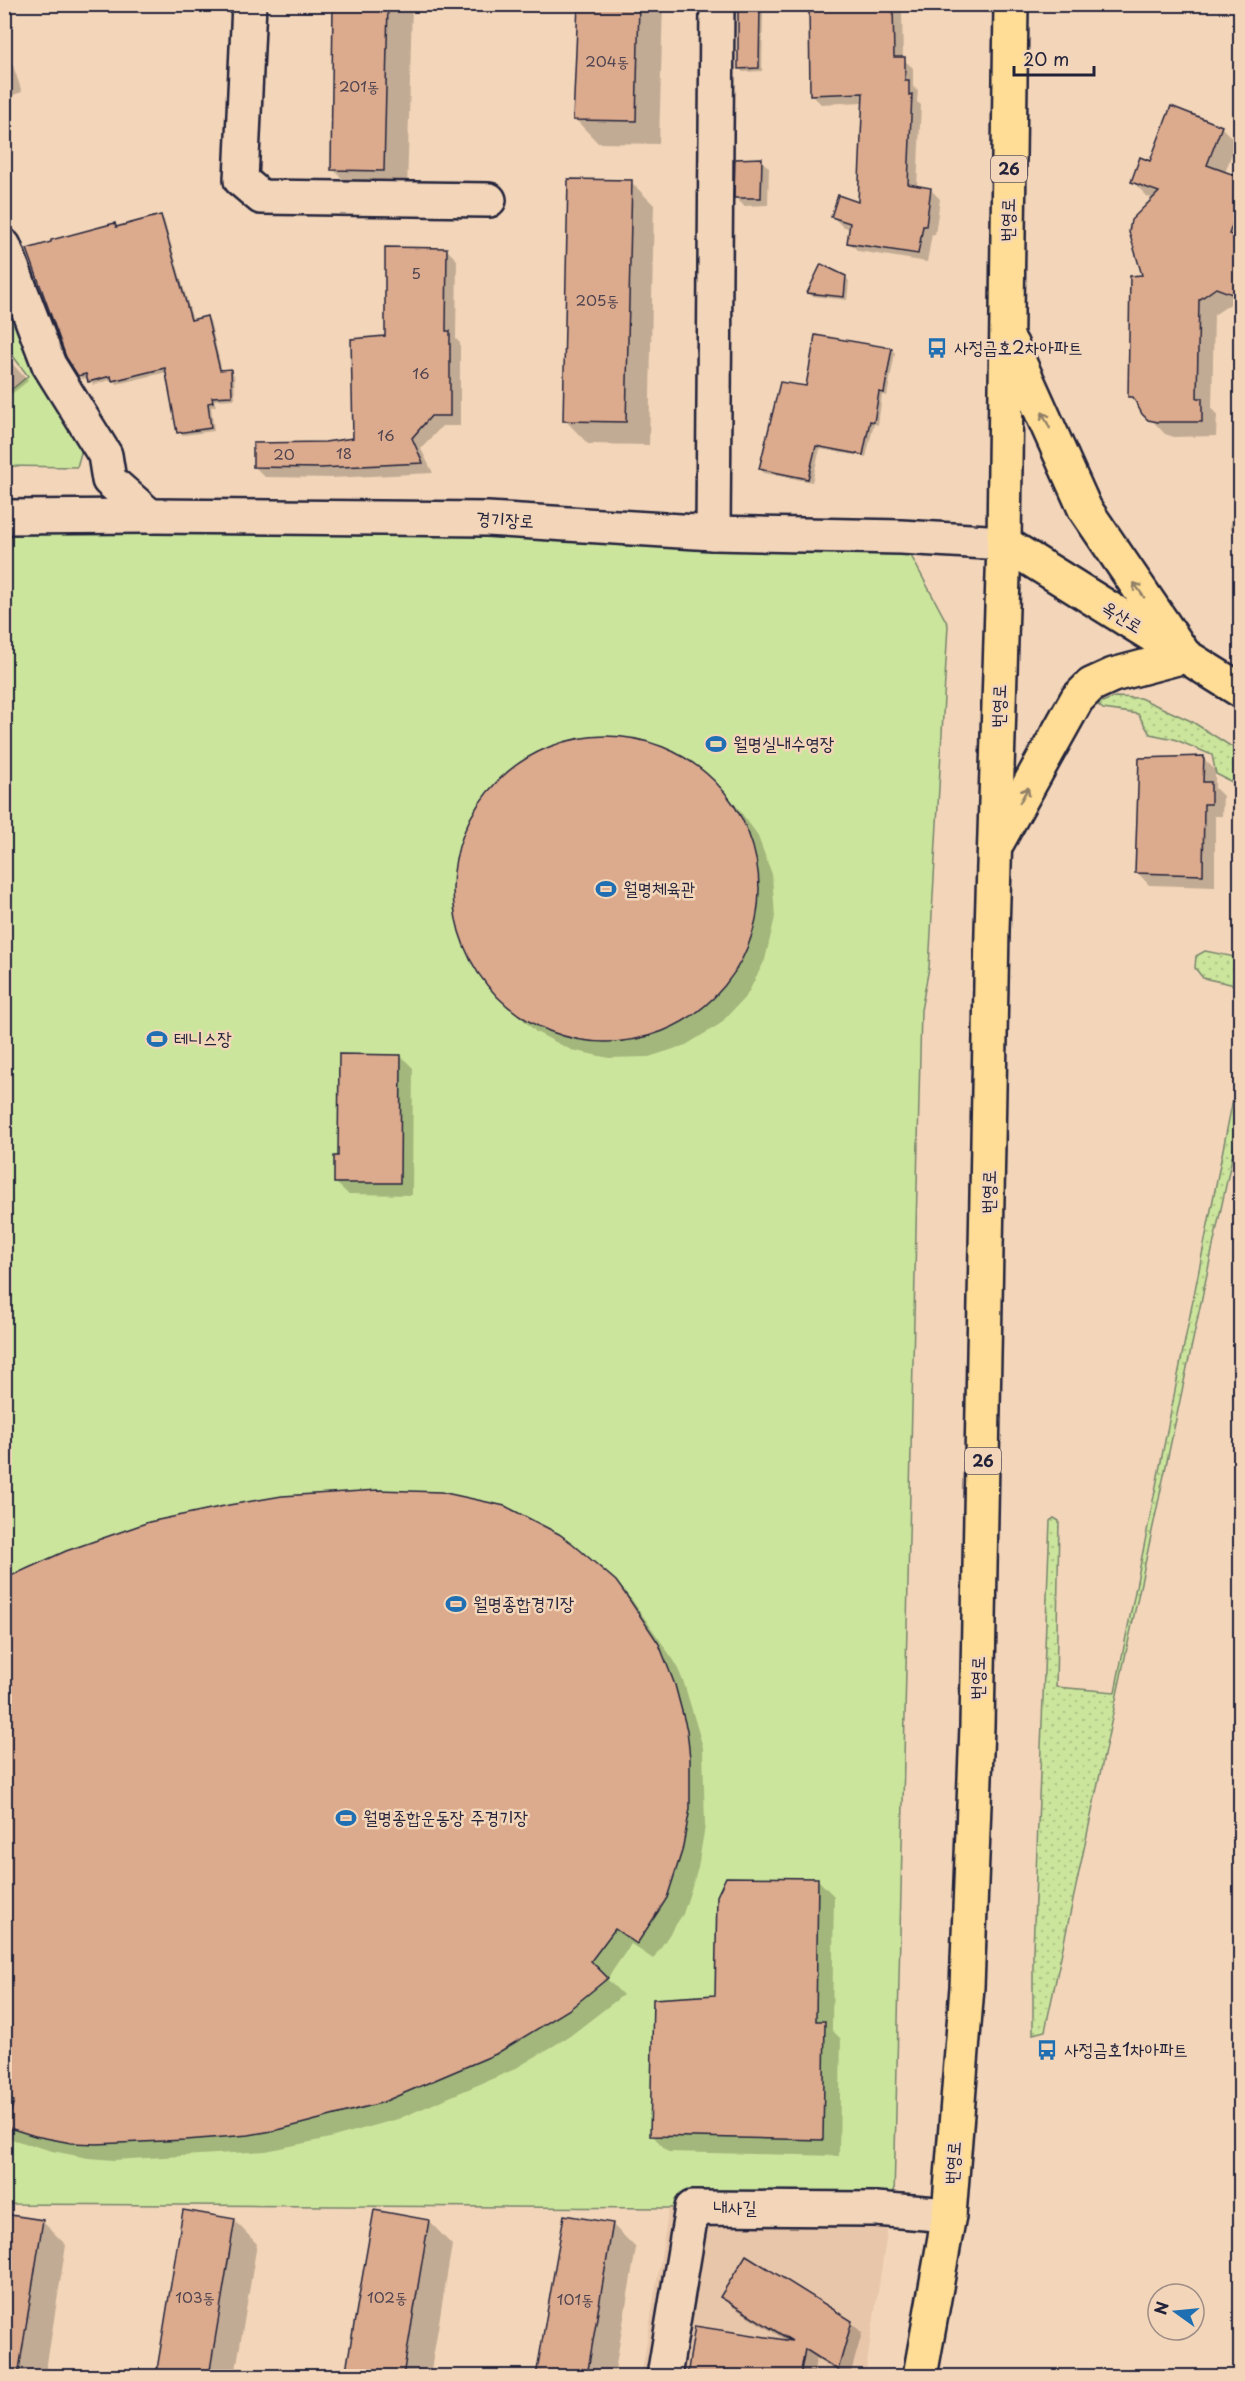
<svg xmlns="http://www.w3.org/2000/svg" width="1245" height="2381" font-family="'Playpen Sans','Poor Story',sans-serif">
<style>
.built{fill:#e8c6aa}
.grass{fill:url(#grass-dots);stroke:#77846c;stroke-width:1.5}
.green{fill:#cce59c;stroke:#77846c;stroke-width:1.5}
.shadow{fill:#0003}
.building{fill:#dcab8e;stroke:#22223b;stroke-width:1.5}
.lines{fill:none;stroke-linecap:round;stroke-linejoin:round}
.minor-casing{stroke:#22223b;stroke-width:38}
.major-casing{stroke:#22223b;stroke-width:38}
.minor{stroke:#f3d6b9;stroke-width:33}
.major{stroke:#ffdd96;stroke-width:33}
.oneway{stroke:#908068}
.labels{text-anchor:middle;stroke-width:5;stroke-linejoin:round;paint-order:stroke}
.number-label{font-size:15px;fill:#504450}
.shield{fill:#f3d6b9;stroke:#615861;stroke-width:1.5}
.shield-label{font-size:16px;font-weight:bold;fill:#22223b}
.street-label{font-size:18px;fill:#22223b;stroke:#f3d6b9}
.poi-label{font-size:18px;fill:#22223b;stroke:#f3d6b9;text-anchor:start}
</style>
<defs>
<pattern id="grass-dots" width="8" height="8" patternUnits="userSpaceOnUse" patternTransform="scale(1.5)"><rect width="8" height="8" fill="#cce59c"/><path d="M2 2h.1M6 6h.1" fill="none" stroke="#afc487" stroke-width="1.8" stroke-linecap="round"/></pattern>
</defs>
<rect width="100%" height="100%" fill="#f3d6b9"/>
<filter id="ink" filterUnits="userSpaceOnUse"><feTurbulence type="fractalNoise" baseFrequency=".0167" numOctaves="2"/><feDisplacementMap in="SourceGraphic" scale="12" xChannelSelector="R" yChannelSelector="G"/><feConvolveMatrix kernelMatrix="1 2 1 2 8 2 1 2 1" color-interpolation-filters="sRGB"/></filter>
<g filter="url(#ink)">
<path class="built" d="M669,2208L889,2220L865,2376H641Z"/>
<g class="grass">
<path d="M1115,697L1140,698L1191,721L1240,752V786L1216,774L1212,755L1174,739L1150,734L1138,714L1103,709L1097,704Z"/>
<path d="M1205,951L1240,958V986L1203,978L1195,968L1196,956Z"/>
<path d="M1240,1064V1120L1045,2031L1033,2034V1950L1050,1521L1054,1518L1059,1521L1056,1687L1115,1692Z"/>
</g>
<g class="green">
<path d="M13,290L84,442L77,467L5,466V395L28,376L10,352L5,355V301Z"/>
<path d="M5,517L901,537L948,625L929,968L921,1010L894,2198L669,2208L5,2204Z"/>
</g>
<g class="shadow">
<path d="M334,4H412L407,194L356,193L333,169Z"/>
<path d="M580,4H663L659,144L598,143L575,119Z"/>
<path d="M802,4H907L908,7L902,10L903,59L913,68V86L918,91L917,102L921,105L917,187L931,190L940,199L935,235L932,234L927,262L858,251L849,242L851,229L842,226L833,217L860,204L864,102L821,104L812,95L810,15L802,7Z"/>
<path d="M760,9L763,12L762,71L743,72L739,68Z"/>
<path d="M4,39L22,92L4,98Z"/>
<path d="M1221,127L1236,142L1225,173L1240,179V306L1232,303L1214,315L1212,409L1217,415L1216,436L1174,437L1165,434L1129,396L1154,199L1148,197L1133,182L1151,163Z"/>
<path d="M761,160L769,168L768,205L744,206L736,198Z"/>
<path d="M631,182L654,205L649,445L588,444L565,420Z"/>
<path d="M161,216L164,220L193,321L207,317L210,321L222,371H231L234,375L235,399L214,400L216,406L211,407L214,431L183,435L179,432L167,372L117,384L113,379L93,385L88,377L83,379L79,375L115,225L118,228Z"/>
<path d="M446,249L457,260L456,339L460,343V426H442L421,449L433,473L332,478L265,477L255,467L325,443L354,440L386,338Z"/>
<path d="M845,277L849,281L847,300L812,296L809,293Z"/>
<path d="M4,290L9,302L4,306Z"/>
<path d="M891,349L895,353L887,396L882,395L878,425L874,424L866,457L820,449L812,482L764,473L760,469L807,388Z"/>
<path d="M8,359L28,381L4,400V362Z"/>
<path d="M1240,474V535L1236,534L1230,528Z"/>
<path d="M596,737L639,740L679,755L714,781L731,799L757,834L772,874L775,917L765,960L747,995L720,1024L686,1045L649,1057L609,1058L571,1050L536,1032L490,988L468,954L456,917L455,877L464,835L485,797L516,766L554,746Z"/>
<path d="M1203,758L1215,770V788L1223,796L1222,816H1215V887L1149,885L1137,872Z"/>
<path d="M401,1056L413,1068L412,1195L348,1194L335,1182L339,1157Z"/>
<path d="M595,1564L632,1600L675,1662L684,1683L703,1747L705,1826L698,1868L683,1914L653,1959L631,1944L607,1979L623,1995L570,2036L513,2070L398,2119L330,2138L266,2151L114,2160L88,2158L52,2151L4,2137V1581Z"/>
<path d="M818,1880L834,1896L832,2030L841,2039L839,2156L668,2152L652,2135L717,1996Z"/>
<path d="M184,2212L234,2220L257,2244L235,2376H157Z"/>
<path d="M375,2212L429,2221L452,2245L430,2376H346Z"/>
<path d="M4,2216L43,2222L66,2245L45,2376H4Z"/>
<path d="M565,2217L613,2225L636,2248L614,2376H538Z"/>
<path d="M722,2296L851,2322L862,2333L850,2376H845L816,2359L813,2376H689L696,2328L789,2342L733,2307Z"/>
</g>
<g class="building">
<path d="M333,4H388L384,171L331,170Z"/>
<path d="M578,4H639L636,121L573,120Z"/>
<path d="M809,4H893L894,57H905V80H909V95L912,94L908,184L931,188L926,226H923L918,254L847,243L850,223L831,217L838,195L858,202L863,93L810,95Z"/>
<path d="M738,7H760L759,68L738,69Z"/>
<path d="M1171,106L1222,126L1207,165L1240,177V203L1229,234L1240,238V297L1216,288L1199,300L1197,398H1202V422H1158L1148,420L1142,414L1133,397H1128L1130,276L1142,275L1129,232L1131,220L1159,192L1131,182L1140,157L1150,161Z"/>
<path d="M762,158L761,198H734L735,159Z"/>
<path d="M568,179L632,180L626,422L563,421Z"/>
<path d="M161,215L191,320L207,316L220,370L231,369L232,396L212,397L213,402L208,403L211,428L177,433L165,368L112,381L111,376L88,382L86,374L78,376L66,357L27,249L51,242V240L115,223L116,227Z"/>
<path d="M385,247L447,248L446,331H450V416H431L412,438L423,463L320,468L253,467V443L325,442L353,438L351,339L385,336Z"/>
<path d="M821,264L846,276L844,297L807,293Z"/>
<path d="M815,335L892,348L884,393L879,392L874,422L870,421L863,455L816,446L808,479L759,469L780,382L806,386Z"/>
<circle cx="606" cy="889" r="153"/>
<path d="M1204,756L1203,782H1211V804H1204L1203,875L1135,873L1139,758Z"/>
<path d="M339,1054L401,1055L400,1183H334V1156H338Z"/>
<path d="M378,1490L441,1492L505,1506L559,1534L573,1544L616,1581L629,1599L659,1644L675,1685L687,1730L690,1758V1809L682,1851L667,1898L637,1944L615,1929L591,1961L608,1978L570,2009L496,2054L381,2103L278,2130L249,2135L186,2140L97,2144L71,2143L35,2136L6,2127L14,2101L4,2098V1579L66,1551L149,1522L229,1505L282,1496Z"/>
<path d="M726,1877L818,1878L816,2021H825L823,2140L650,2136L653,1999L715,1995L717,1896Z"/>
<path d="M183,2210L235,2219L209,2376H156Z"/>
<path d="M374,2210L429,2220L403,2376H345Z"/>
<path d="M4,2214L43,2220L18,2376H4Z"/>
<path d="M564,2215L613,2223L587,2376H536Z"/>
<path d="M746,2255L852,2321L838,2370L805,2349L800,2376H687L695,2326L792,2341L720,2297Z"/>
</g>
<g class="lines">
<g class="minor-casing">
<g id="minor">
<path d="M249,4L241,180L261,197L489,200"/>
<path d="M4,246L49,365L105,455L109,480L150,516"/>
<path d="M4,517L150,516L487,519L713,533L901,537L1004,543"/>
<path d="M713,533L717,4"/>
<path d="M664,2376L692,2208L876,2209L949,2215"/>
</g>
</g>
<g class="major-casing">
<g id="major">
<path d="M1011,344L1085,509L1185,656"/>
<path d="M1004,543L1240,690"/>
<path d="M998,841L1077,699L1091,685L1113,675L1185,656"/>
<path d="M920,2376L949,2215L967,1987L977,1726L992,930L1004,543L1011,4"/>
</g>
</g>
<use href="#minor" class="minor"/>
<use href="#major" class="major"/>
</g>
<defs><path id="oneway-shaft" d="M-6 0H5M1.5-3L5.5 0L1.5 3" fill="none" stroke-width="1.6" stroke-linecap="round" stroke-linejoin="round" transform="scale(1.5)"/></defs>
<g class="oneway">
<use href="#oneway-shaft" transform="translate(1046 420) rotate(-115)"/>
<use href="#oneway-shaft" transform="translate(1139 590) rotate(-125)"/>
<use href="#oneway-shaft" transform="translate(1024 795) rotate(-61)"/>
</g>
</g>
<defs>
<g id="bus-bare" transform="scale(1.62)"><path d="M-5-6H5V4H4V6H2V4H-2V6H-4V4H-5ZM-3.5-4V0h7V-4ZM-3.5 1.2v1.5H-2V1.2ZM2 1.2v1.5H3.5V1.2Z" fill="#1f6fb2" stroke="#f3d6b9" stroke-width="2.5" paint-order="stroke"/></g>
<g id="stadium-bare" transform="scale(1.62)"><path d="M0-5a6.5 5 0 1 0 0 10a6.5 5 0 1 0 0-10ZM-3.5-1.8h7v3.6h-7Z" fill="#1f6fb2" stroke="#f3d6b9" stroke-width="2.5" paint-order="stroke"/></g>
</defs>
<g fill-rule="evenodd">
<use href="#bus-bare" x="937" y="348"/>
<use href="#stadium-bare" x="716" y="744"/>
<use href="#stadium-bare" x="606" y="889"/>
<use href="#stadium-bare" x="157" y="1039"/>
<use href="#stadium-bare" x="456" y="1604"/>
<use href="#stadium-bare" x="346" y="1818"/>
<use href="#bus-bare" x="1047" y="2050"/>
</g>
<g class="labels">
<g class="number-label">
<text x="607" y="67">204동</text>
<text x="359" y="92">201동</text>
<text x="416" y="279">5</text>
<text x="597" y="306">205동</text>
<text x="421" y="379">16</text>
<text x="386" y="441">16</text>
<text x="344" y="459">18</text>
<text x="284" y="460">20</text>
<text x="195" y="2303">103동</text>
<text x="387" y="2303">102동</text>
<text x="575" y="2305">101동</text>
</g>
<g class="shield">
<rect x="991" y="156" width="36" height="26" rx="4.5"/>
<rect x="965" y="1448" width="36" height="26" rx="4.5"/>
</g>
<g class="shield-label">
<text x="1009" y="175">26</text>
<text x="983" y="1467">26</text>
</g>
<g class="street-label">
<text transform="translate(1008 220) rotate(-89)" y="6">번영로</text>
<text transform="translate(505 520) rotate(3)" y="6">경기장로</text>
<text transform="translate(1122 617) rotate(32)" y="6">옥산로</text>
<text transform="translate(999 706) rotate(-88)" y="6">번영로</text>
<text transform="translate(989 1192) rotate(-89)" y="6">번영로</text>
<text transform="translate(978 1678) rotate(-89)" y="6">번영로</text>
<text transform="translate(953 2163) rotate(-86)" y="6">번영로</text>
<text x="735" y="2214">내사길</text>
</g>
<g class="poi-label">
<text x="954" y="354">사정금호2차아파트</text>
<text x="733" y="750">월명실내수영장</text>
<text x="623" y="895">월명체육관</text>
<text x="174" y="1045">테니스장</text>
<text x="473" y="1610">월명종합경기장</text>
<text x="363" y="1824">월명종합운동장 주경기장</text>
<text x="1064" y="2056">사정금호1차아파트</text>
</g>
</g>
<rect width="1245" height="2381" fill="none" stroke="#f3d6b9" stroke-width="24"/>
<rect x="12" y="12" width="1221" height="2357" fill="none" stroke="#22223b" stroke-width="2" filter="url(#ink)"/>
<g transform="translate(1176 2312) rotate(285)"><circle r="28" fill="#f3d6b9" stroke="#9f8e87" stroke-width="1.5"/>
<path d="M0-4.5L10 22L0 15L-10 22Z" fill="#1f6fb2"/>
<text y="-9" font-size="16" font-weight="bold" text-anchor="middle" fill="#22223b">N</text>
</g>
<path d="M1014 66v9h80v-9" fill="none" stroke="#22223b" stroke-width="3"/>
<text x="1023" y="66" font-size="18" fill="#22223b" stroke="#f3d6b9" stroke-width="4.5" paint-order="stroke">20 m</text>
</svg>
